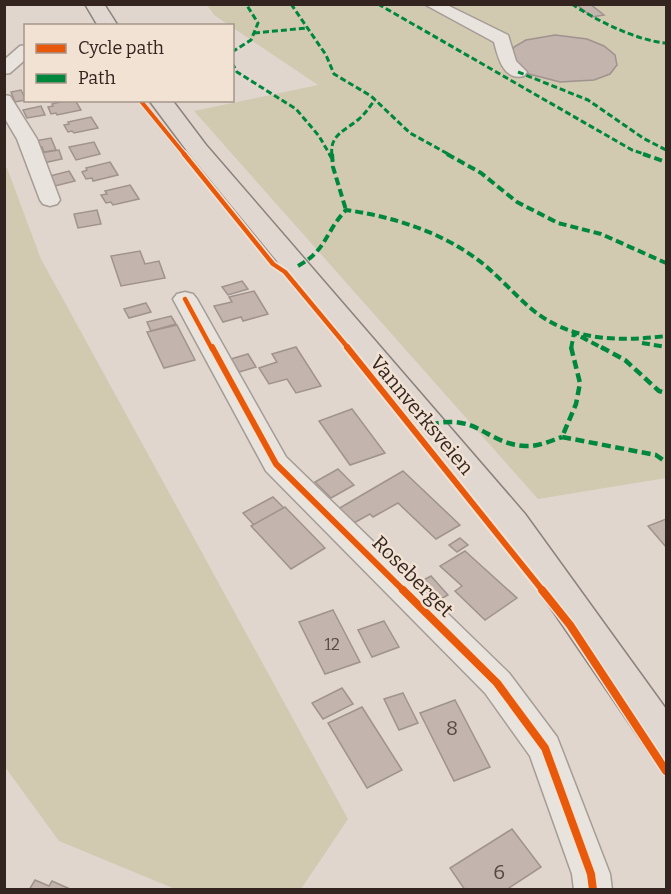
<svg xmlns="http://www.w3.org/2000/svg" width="671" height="894" font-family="Bitter,serif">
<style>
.green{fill:#d1cab1}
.building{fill:#c3b4ae;stroke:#a0928d;stroke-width:1.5}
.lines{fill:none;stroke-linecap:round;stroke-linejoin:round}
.minor-casing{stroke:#a59c96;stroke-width:3}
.major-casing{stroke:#8b827d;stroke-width:3}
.minor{fill:#e9e3dd;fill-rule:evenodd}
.major{fill:#e0d8d0;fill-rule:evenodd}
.quiet-far2{stroke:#00873e;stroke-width:3;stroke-dasharray:6 3;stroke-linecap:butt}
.quiet-far1{stroke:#00873e;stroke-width:4;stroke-dasharray:8 4;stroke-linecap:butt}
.quiet{stroke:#00873e;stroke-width:4.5;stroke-dasharray:9 4.5;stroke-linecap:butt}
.cycleway-far3-casing{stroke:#f1e2d3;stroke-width:6}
.cycleway-far2-casing{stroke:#f1e2d3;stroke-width:8}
.cycleway-far1-casing{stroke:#f1e2d3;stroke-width:10}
.cycleway-casing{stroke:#f1e2d3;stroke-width:11}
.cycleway-far3{stroke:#e8590c;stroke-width:4}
.cycleway-far2{stroke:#e8590c;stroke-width:4.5}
.cycleway-far1{stroke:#e8590c;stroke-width:6}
.cycleway{stroke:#e8590c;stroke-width:8}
.labels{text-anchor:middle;stroke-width:5;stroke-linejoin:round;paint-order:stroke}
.number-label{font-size:16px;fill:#574843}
.street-label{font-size:20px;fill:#33241f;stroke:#f1e2d3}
.near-number-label{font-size:20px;fill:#574843}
</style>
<rect width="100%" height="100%" fill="#e0d6cd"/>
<g class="green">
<path d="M207,5H666V478L538,499L194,111L318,85L214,15Z"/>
<path d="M5,168H7L41,259L348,819L301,889H175L59,841L5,767Z"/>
</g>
<g class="building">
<path d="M576,4H590L604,15L592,17Z"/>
<path d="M555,35L587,39L604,46L615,55L617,65L610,74L594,80L560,82L529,74L522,70L511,56L514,47L526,40Z"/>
<path d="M21,90L26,100L15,102L11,92Z"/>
<path d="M68,100H75L81,110L57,115L56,113L51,114L48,107L53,106L52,104Z"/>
<path d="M41,106L45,115L27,118L23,110Z"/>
<path d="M91,117L98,128L74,133L72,131L68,132L64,125L69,124L68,122Z"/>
<path d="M51,138L56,150L44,152L42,147L39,148L35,141Z"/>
<path d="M94,142L100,154L76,160L69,147Z"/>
<path d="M59,150L62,159L43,163L40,153Z"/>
<path d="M110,162L118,175L93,181L92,178L86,179L82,172L87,170L86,168Z"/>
<path d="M69,171L75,181L55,186L50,176Z"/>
<path d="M130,185L139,199L113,205L111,202L106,203L101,195L107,194L105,191Z"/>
<path d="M97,210L101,224L78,228L74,214Z"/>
<path d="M140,251L145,264L159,261L165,278L121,286L111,256Z"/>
<path d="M242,281L248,289L228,295L222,287Z"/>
<path d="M254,291L268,314L243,321L241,317L223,322L214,306L232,302L229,297Z"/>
<path d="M146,303L151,312L129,318L124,309Z"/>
<path d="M171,316L176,324L151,331L147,322Z"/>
<path d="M177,325L195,360L164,368L147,332Z"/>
<path d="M296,347L321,386L296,393L287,379L269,384L259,368L277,362L272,354Z"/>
<path d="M248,354L256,367L239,372L231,359Z"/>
<path d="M352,409L385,453L350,465L319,421Z"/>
<path d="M338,469L354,485L331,498L315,482Z"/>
<path d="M403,471L460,525L436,539L398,503L373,517L370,514L352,524L338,509Z"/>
<path d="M273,497L284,508L254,525L243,513Z"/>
<path d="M285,507L325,548L291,569L251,526Z"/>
<path d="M666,519V547L648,526Z"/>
<path d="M460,538L468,545L457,552L449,545Z"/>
<path d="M465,551L517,598L485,620L455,591L462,586L440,566Z"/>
<path d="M431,576L448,595L433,603L416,584Z"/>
<path d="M333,610L360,662L325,674L299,622Z"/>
<path d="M384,621L399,647L372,657L358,630Z"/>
<path d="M342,688L353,704L323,719L312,703Z"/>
<path d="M403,693L418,723L399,730L384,699Z"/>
<path d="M455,700L490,767L454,781L420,713Z"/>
<path d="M362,707L402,770L367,788L328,723Z"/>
<path d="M512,829L541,867L506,890H465L450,868Z"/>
<path d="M35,880L49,886L52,881L70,889L29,890Z"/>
</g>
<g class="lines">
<g class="minor-casing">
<g id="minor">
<path d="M424,4H445L508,35L516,61L527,72L524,76C503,81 498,57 494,42Z"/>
<path d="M26,45V59L10,73L4,74V60L20,46Z"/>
<path d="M4,95L10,96L37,139L60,200L57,204L50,206L43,204L40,200L17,139L4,117Z"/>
<path d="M185,292L193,294L197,299L286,457L509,673L557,737L610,874L612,890H574L572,874L530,756L485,693L266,471L173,299L177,294Z"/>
</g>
</g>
<g class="major-casing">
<g id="major">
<path d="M85,4H104L118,26H98Z"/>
<path d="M149,100H172L206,145L525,514L666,709V761L651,755L499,532L190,155Z"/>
</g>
</g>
<use href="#minor" class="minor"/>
<use href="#major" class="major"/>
<g class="quiet-far2">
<path d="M291,4L326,55L334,74L371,96L410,133L450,155"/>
<path d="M378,4L632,150L647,155"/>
<path d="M572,4C595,20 638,41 666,43"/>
<path d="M254,33L307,28"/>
<path d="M232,52L251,40L258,23L246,4"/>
<path d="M232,63L237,72L296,109L319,136L330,155"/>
<path d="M518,72L588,100L643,138L666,150"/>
<path d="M332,155C329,135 346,130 359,119C365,114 370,106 375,100"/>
</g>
<g class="quiet-far1">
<path d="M330,154L332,158"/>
<path d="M332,154L333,167L346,210"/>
<path d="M447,154L481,173L517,202L558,223L601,234L666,263"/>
<path d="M643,154L666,162"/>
<path d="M298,266C327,250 325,232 346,210C390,216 438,231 474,257C494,271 510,290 528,306C567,341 616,342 666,336"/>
<path d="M642,343L666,347"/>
<path d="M571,349L574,333L604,349"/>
</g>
<g class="quiet">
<path d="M571,347L580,383L576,404L562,437L656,455L666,462"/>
<path d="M601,347L625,360L659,391L666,393"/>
<path d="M430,425C477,412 486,444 525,446C538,447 550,441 562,437"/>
</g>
<g class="cycleway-far3-casing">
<path id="cycleway-far3" d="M140,100L185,155"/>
</g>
<g class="cycleway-far2-casing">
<g id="cycleway-far2">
<path d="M184,154L273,264L285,272L349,349"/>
<path d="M185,299L212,349"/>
</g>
</g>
<g class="cycleway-far1-casing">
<g id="cycleway-far1">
<path d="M212,347L276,464L404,591"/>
<path d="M347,347L543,591"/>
</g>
</g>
<g class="cycleway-casing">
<g id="cycleway">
<path d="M403,590L497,683L545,748L591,874L593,890"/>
<path d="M542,590L570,625L666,771"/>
</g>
</g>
<use href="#cycleway-far3" class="cycleway-far3"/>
<use href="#cycleway-far2" class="cycleway-far2"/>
<use href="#cycleway-far1" class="cycleway-far1"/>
<use href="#cycleway" class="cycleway"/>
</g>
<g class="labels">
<g class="number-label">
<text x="332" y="650">12</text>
</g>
<g class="street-label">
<text transform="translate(422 415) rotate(50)" y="7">Vannverksveien</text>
<text transform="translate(413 576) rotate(45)" y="7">Roseberget</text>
</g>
<g class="near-number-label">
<text x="452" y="735">8</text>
<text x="499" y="879">6</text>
</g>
</g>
<rect width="671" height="894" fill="none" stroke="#33241f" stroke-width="12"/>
<rect x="24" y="24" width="210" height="78" fill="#f1e2d3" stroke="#a5968b" stroke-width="1.5"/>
<rect x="36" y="44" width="30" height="9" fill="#e8590c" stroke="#a5968b" stroke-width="1.5"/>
<text x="78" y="54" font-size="18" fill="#33241f">Cycle path</text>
<rect x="36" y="74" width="30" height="9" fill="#00873e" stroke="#a5968b" stroke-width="1.5"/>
<text x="78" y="84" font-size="18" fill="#33241f">Path</text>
</svg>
